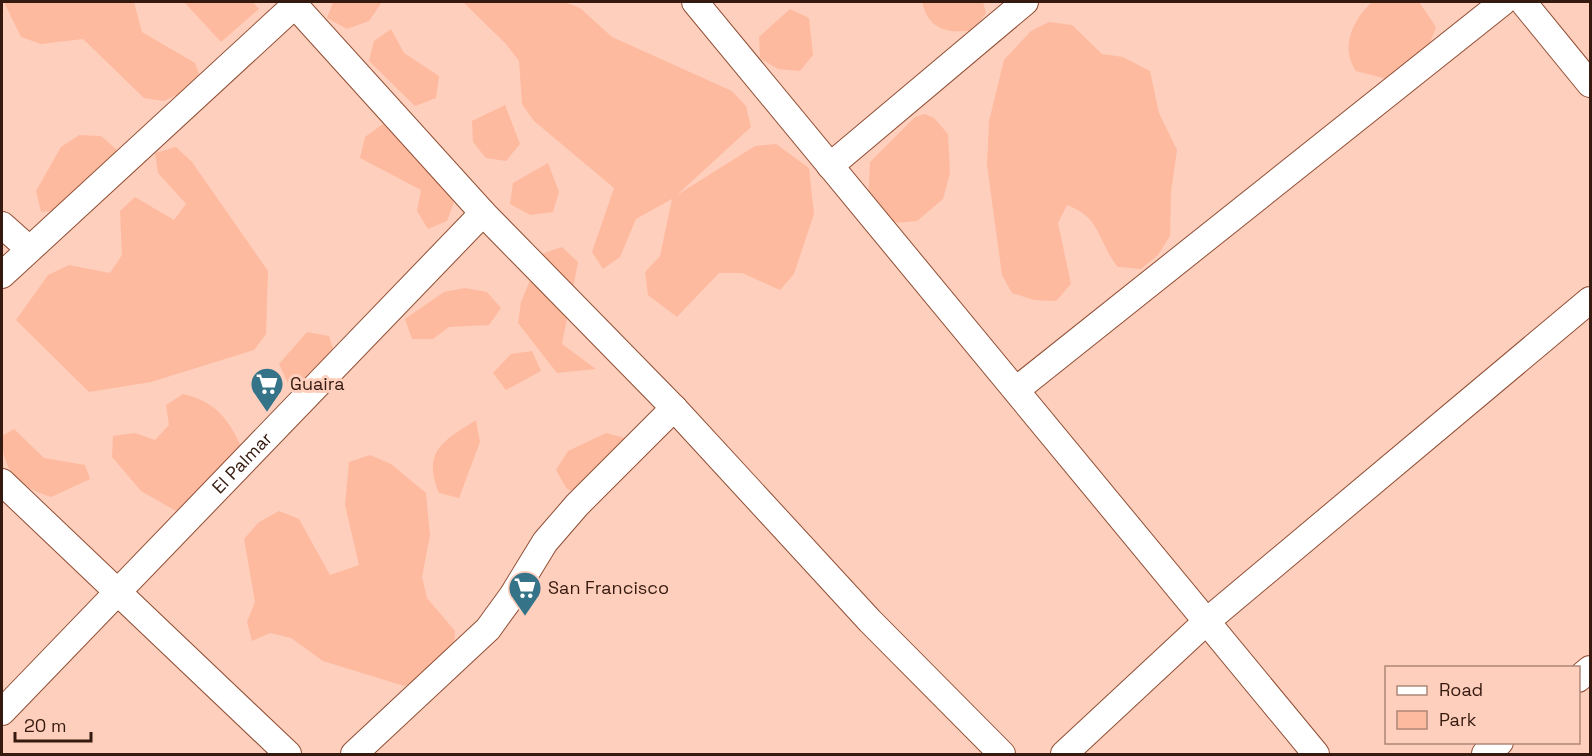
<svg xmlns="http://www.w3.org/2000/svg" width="1592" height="756" font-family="'Space Grotesk',sans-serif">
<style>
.green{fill:#feba9f}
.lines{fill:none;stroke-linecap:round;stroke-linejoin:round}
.minor-casing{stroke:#904e34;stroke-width:28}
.minor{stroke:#fff;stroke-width:26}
.labels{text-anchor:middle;stroke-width:6;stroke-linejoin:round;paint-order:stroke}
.poi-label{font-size:18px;fill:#361a0f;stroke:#fecfbd;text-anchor:start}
.street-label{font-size:18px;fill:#361a0f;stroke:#fecfbd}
</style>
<rect width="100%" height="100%" fill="#fecfbd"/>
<g class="green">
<path d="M4,2H134L142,32L195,63L202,83L164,101L144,98L83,39L41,44L21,37Z"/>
<path d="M184,2H253L259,9L221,42Z"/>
<path d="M333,2H382L369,21L347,29L327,18Z"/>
<path d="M463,2H565L580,8L612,37L732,91L746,106L751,127L677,195L755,146L776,144L809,168L814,214L794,274L780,290L742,273H719L677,317L648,295L645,272L660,256L672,199L636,219L620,257L603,269L592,252L614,188L534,121L522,104L519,61L506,44Z"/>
<path d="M922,2H983L986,13L974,30C947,34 929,30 922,2Z"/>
<path d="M1372,2H1419L1436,27L1425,56L1387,79L1356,71C1339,46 1354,19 1372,2Z"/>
<path d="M790,9L809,18L813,55L800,71L778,69L760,58L759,37Z"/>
<path d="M1049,22L1072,25L1102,54L1123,57L1150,71L1159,113L1177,150L1171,192L1170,236L1158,255L1141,269L1118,267C1097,241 1102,218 1067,205L1058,223L1071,284L1056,301L1034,300L1012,293L1002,275L987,165L989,121L1004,60L1031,31Z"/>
<path d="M391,29L404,53L439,76L436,98L415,106L369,61L374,41Z"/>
<path d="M505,105L520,144L506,161L486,158L473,142L472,121Z"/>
<path d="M925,114L934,118L948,134L950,173L943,199L917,221L894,223L868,204L870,162L915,117Z"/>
<path d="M383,124L403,131L447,179L454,202L447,221L428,229L417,211L421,190L360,158L365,137Z"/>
<path d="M79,135L101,136L117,150L110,171L61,210L41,212L36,191L61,147Z"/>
<path d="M176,147L192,162L268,271L266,334L254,350L151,382L89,392L16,320L48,275L69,265L110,273L122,255L120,211L135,197L174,220L186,204L158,173L155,153Z"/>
<path d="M548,163L559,192L553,212L530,215L510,204L513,183Z"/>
<path d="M562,247L578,262L562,344L596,369L557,373L518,323L521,302L541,254Z"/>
<path d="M465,288L487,292L501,308L489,325L449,327L433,339H412L405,319L444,292Z"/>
<path d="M307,332L329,336L342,376L307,390L288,383L279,364Z"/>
<path d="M532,351L541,371L506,390L493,373L511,354Z"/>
<path d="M183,394C224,403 235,431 250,468L216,496L176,511L141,491L112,457L113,436L135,433L155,440L169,425L166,405Z"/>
<path d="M476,420L480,442L459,498L439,493C422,451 443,441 476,420Z"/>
<path d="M14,429L44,458L85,465L90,479L51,497C19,487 2,472 2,436Z"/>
<path d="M606,433L636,441L576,492L567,489L556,470L568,451Z"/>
<path d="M370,455L391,464L426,493L430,535L422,577L427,598L455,631L454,652L424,680L404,686L323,661L291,638L270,633L252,641L247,622L255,602L244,539L259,522L279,511L299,519L330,575L359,565L345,505L349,462Z"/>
</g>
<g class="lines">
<g class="minor-casing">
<g id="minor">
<path d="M292,2L483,213L674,408L870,621L1002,754"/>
<path d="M695,2L1316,754"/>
<path d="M1523,2L1590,84"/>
<path d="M830,166L1025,2"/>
<path d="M2,225L29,249"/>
<path d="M2,275L295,5"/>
<path d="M1016,390L1503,2"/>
<path d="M2,482L288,754"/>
<path d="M1578,679L1590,669"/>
<path id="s1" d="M2,712L483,213"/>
<path d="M354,754L488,629L512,596L545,542L577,505L674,408"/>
<path d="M1064,754L1207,621L1590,300"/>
<path d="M1485,754L1500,742"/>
</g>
</g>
<use href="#minor" class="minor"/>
</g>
<defs>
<g id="supermarket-pin" transform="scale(1.725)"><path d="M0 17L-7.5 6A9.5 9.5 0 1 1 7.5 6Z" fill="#347388" stroke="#fecfbd"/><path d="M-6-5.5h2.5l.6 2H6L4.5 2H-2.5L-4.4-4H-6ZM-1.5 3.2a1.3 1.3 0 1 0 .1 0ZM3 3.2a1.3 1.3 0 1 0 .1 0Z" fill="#fff"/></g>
</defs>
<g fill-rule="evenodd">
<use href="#supermarket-pin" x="267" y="384"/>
<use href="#supermarket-pin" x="525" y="588"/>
</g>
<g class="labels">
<g class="poi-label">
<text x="290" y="390">Guaira</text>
<text x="548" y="594">San Francisco</text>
</g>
<g class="street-label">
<text dy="6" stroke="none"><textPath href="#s1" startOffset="346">El Palmar</textPath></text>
</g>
</g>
<rect width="1592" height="756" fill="none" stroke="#361a0f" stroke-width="6"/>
<rect x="1385" y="666" width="195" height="78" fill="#fecfbd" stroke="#ae8777" stroke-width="1.5"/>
<rect x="1397" y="686" width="30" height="9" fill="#ffffff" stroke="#ae8777" stroke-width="1.5"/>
<text x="1439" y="696" font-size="18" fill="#361a0f">Road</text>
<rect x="1397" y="711" width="30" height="18" fill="#feba9f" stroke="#ae8777" stroke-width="1.5"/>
<text x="1439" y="726" font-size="18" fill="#361a0f">Park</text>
<path d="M15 732v9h76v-9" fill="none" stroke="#361a0f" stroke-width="3"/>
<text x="24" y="732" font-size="18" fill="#361a0f" stroke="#fecfbd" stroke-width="4.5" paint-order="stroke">20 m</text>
</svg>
